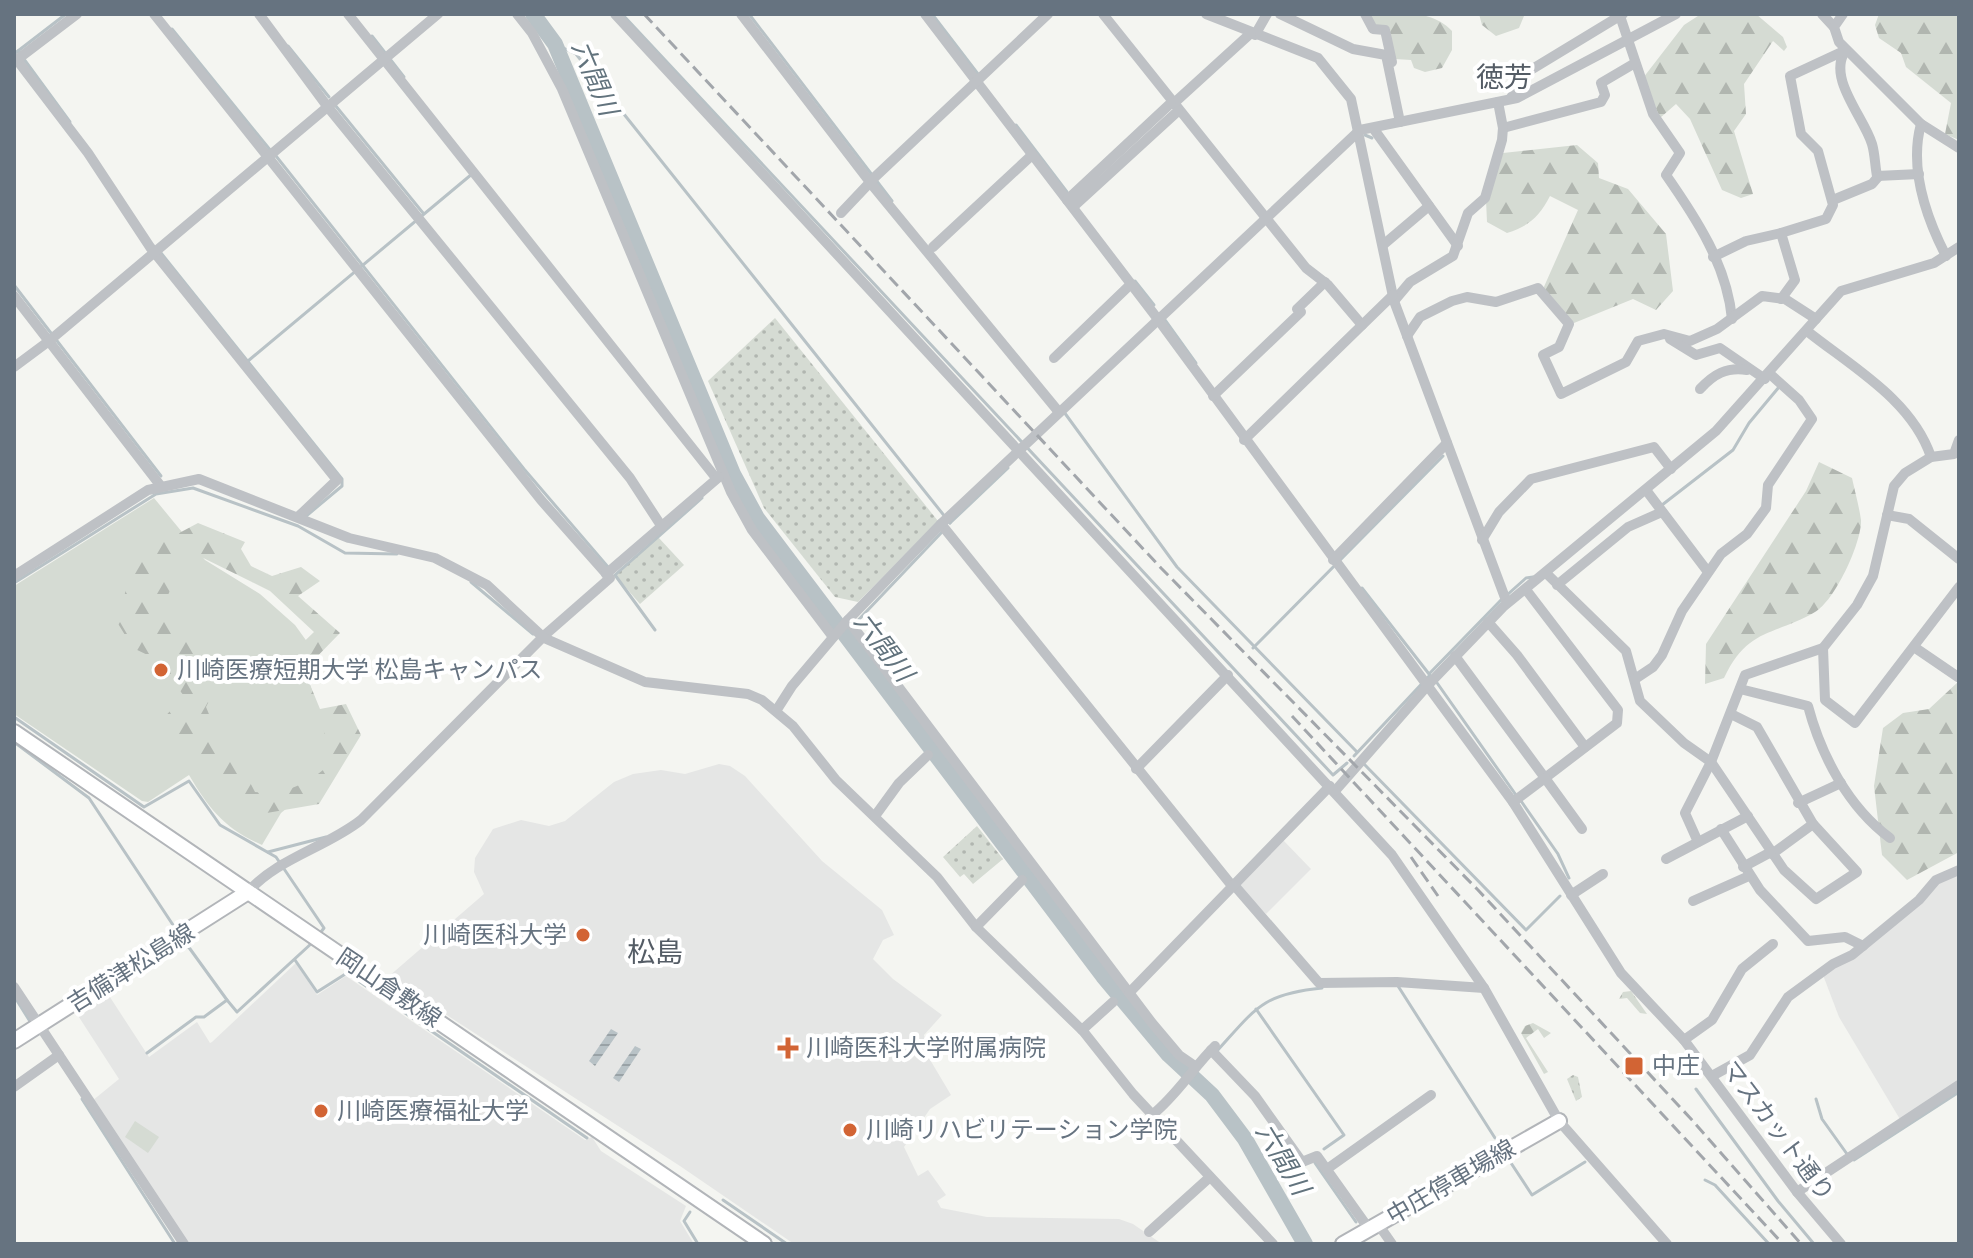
<svg xmlns="http://www.w3.org/2000/svg" width="1973" height="1258" font-family="Ubuntu,'Noto Sans JP',sans-serif">
<style>
.built{fill:#e5e6e5}
.grass{fill:#d5dbd3}
.forest{fill:url(#forest-firs);fill-rule:evenodd}
.park{fill:url(#park-dots)}
.water{fill:url(#water-rules)}
.lines{fill:none;stroke-linecap:round;stroke-linejoin:round}
.stream{stroke:#b8c2c6;stroke-width:3}
.river{stroke:#b8c2c6;stroke-width:16}
.major-casing{stroke:#b2b5b9;stroke-width:18}
.minor{stroke:#bec1c5;stroke-width:10}
.major{stroke:#fff;stroke-width:14}
.rail{stroke:#a2a6ab;stroke-width:3;stroke-dasharray:12 6;stroke-linecap:butt}
.poi-dot{fill:#d26434;stroke:#fff;stroke-width:3}
.labels{text-anchor:middle;stroke-width:8;stroke-linejoin:round;paint-order:stroke}
.poi-label{font-size:24px;fill:#667380;stroke:#fff;text-anchor:start}
.street-label{font-size:24px;fill:#667380;stroke:#fff}
.water-label{font-size:26px;font-style:italic;fill:#62737d;stroke:#fff}
.quarter-label{font-size:28px;fill:#545c65;stroke:#fff}
</style>
<defs>
<pattern id="forest-firs" width="22" height="20" patternUnits="userSpaceOnUse" patternTransform="scale(2)"><rect width="22" height="20" fill="#d5dbd3"/><path d="M5 1l3.5 6h-7zM16 11l3.5 6h-7z" fill="#b1b6b0"/></pattern>
<pattern id="park-dots" width="8" height="8" patternUnits="userSpaceOnUse" patternTransform="scale(2)"><rect width="8" height="8" fill="#d5dbd3"/><path d="M2 2h.1M6 6h.1" fill="none" stroke="#b1b6b0" stroke-width="1.8" stroke-linecap="round"/></pattern>
<pattern id="water-rules" width="6" height="5" patternUnits="userSpaceOnUse" patternTransform="scale(2)"><rect width="6" height="5" fill="#b8c2c6"/><path d="M0 2.5h6" fill="none" stroke="#99a2a6"/></pattern>
</defs>
<rect width="100%" height="100%" fill="#f4f5f1"/>
<g class="built">
<path d="M719,764L730,766L745,776L822,861L882,910L894,935L883,940L873,959L893,979L942,1015L924,1035L929,1058L951,1095L930,1109L904,1147L918,1176L928,1170L946,1195L937,1201L941,1208L987,1217L1119,1219L1133,1224L1162,1244H794L680,1166L388,977L484,894L474,872L475,858L493,829L521,820L549,826L565,821L614,782L633,774L661,770L685,774Z"/>
<path d="M1283,840L1311,869L1266,914L1239,885Z"/>
<path d="M1959,872V1082L1901,1121L1839,1017L1823,975L1937,881Z"/>
<path d="M296,963L317,995L346,976L585,1140L592,1137L601,1151L686,1206L680,1221L694,1244H188L92,1101L119,1079L75,1011L106,991L149,1057L197,1022L210,1043L212,1042Z"/>
</g>
<g class="grass">
<path d="M154,498L205,560L260,594L295,625L308,643L310,660L306,673L338,766L281,813L262,845C225,829 209,809 189,775L148,802L142,801L14,714V586Z"/>
<path d="M135,1121L159,1137L148,1153L125,1137Z"/>
</g>
<g class="forest">
<path d="M1369,14C1399,14 1430,8 1452,31V50L1442,68L1425,72L1414,68L1411,60L1395,59L1389,28L1374,25Z"/>
<path d="M1479,14H1529L1524,16L1519,28L1496,36L1482,25Z"/>
<path d="M1701,14H1756L1783,37L1787,47L1784,51L1773,41L1744,84L1746,114L1734,131L1753,194L1741,198L1722,190L1690,119L1676,104L1660,118L1643,78L1684,25Z"/>
<path d="M1879,14H1959V140L1945,134L1951,103L1906,67L1901,53L1879,38L1875,25Z"/>
<path d="M1577,145L1598,163L1599,178L1628,189L1666,234L1673,291L1656,310L1633,299L1574,323L1543,289L1578,210L1550,196C1539,217 1529,226 1507,233L1487,222L1486,200L1503,153Z"/>
<path d="M1819,462L1852,478C1855,492 1859,506 1861,520C1862,542 1835,601 1815,612C1774,636 1748,627 1724,678L1705,684L1706,644L1806,491Z"/>
<path d="M198,523L245,542L241,549L251,566L272,576L301,567L320,581L298,596L340,633L304,670L320,709L346,704L361,735L319,804L255,815L159,723L184,696L156,659L133,648L117,622L140,539H168ZM189,551L270,591L314,632L285,660L317,709L333,761C312,782 285,796 255,792L245,773L250,763L239,762L232,743L218,736L206,707L213,693L191,634L166,621L170,606L167,597Z"/>
<path d="M1959,681V852L1907,880L1882,855L1874,786L1883,728L1903,713L1929,709Z"/>
<path d="M1533,1023L1551,1033L1544,1038L1538,1029L1526,1038L1548,1072L1544,1074L1521,1033L1525,1026Z"/>
</g>
<g class="park">
<path d="M775,318L938,521L858,602L835,597L764,508L708,381Z"/>
<path d="M658,537L684,565L640,604L615,575Z"/>
<path d="M977,826L1003,859L973,884L964,874L960,877L943,857Z"/>
<path d="M1631,991L1647,1014L1640,1013L1627,998L1619,999L1623,992Z"/>
<path d="M1573,1075L1578,1077L1582,1097L1576,1101L1567,1079Z"/>
</g>
<g class="water">
<path d="M611,1029L618,1033L595,1066L589,1061Z"/>
<path d="M635,1046L641,1049L619,1082L613,1078Z"/>
</g>
<g class="lines">
<g class="stream">
<path d="M622,14L1333,775L1347,763"/>
<path d="M749,14L892,201"/>
<path d="M932,14L978,74"/>
<path d="M172,29L271,151"/>
<path d="M372,36L404,77"/>
<path d="M555,44L576,54L950,523"/>
<path d="M288,46L329,97"/>
<path d="M18,51L70,122"/>
<path d="M14,54L66,14"/>
<path d="M335,105L423,213"/>
<path d="M1016,125L1067,192"/>
<path d="M1365,135L1372,138"/>
<path d="M276,156L524,469L608,567"/>
<path d="M161,253L342,479V486L305,517"/>
<path d="M1135,281L1154,305"/>
<path d="M14,285L161,476"/>
<path d="M1163,317L1196,363"/>
<path d="M248,361L472,174"/>
<path d="M1064,412L1177,567L1357,752"/>
<path d="M1662,505L1733,450L1749,423L1779,387"/>
<path d="M950,523L1008,468"/>
<path d="M471,582L533,634"/>
<path d="M14,583L156,494L193,488L298,526L345,553L397,554"/>
<path d="M1362,588L1429,674L1501,600"/>
<path d="M1507,595L1526,578L1533,577"/>
<path d="M655,630L615,575L702,498"/>
<path d="M846,633L942,532"/>
<path d="M1253,648L1443,456"/>
<path d="M1435,680L1516,795"/>
<path d="M14,717L144,807L189,781L220,825L276,857L324,928L318,936"/>
<path d="M14,742L89,798L177,931"/>
<path d="M1354,756L1430,675"/>
<path d="M1364,764L1526,930L1560,896"/>
<path d="M1521,801L1558,854L1569,878"/>
<path d="M268,852L326,837"/>
<path d="M185,942L227,1000"/>
<path d="M295,960L317,992L347,973L587,1138"/>
<path d="M1398,986L1495,1138"/>
<path d="M16,999L31,1023"/>
<path d="M1256,1009L1344,1135L1324,1149"/>
<path d="M1217,1051C1256,1008 1262,994 1322,988"/>
<path d="M147,1053L196,1017H204L227,1000L237,1012L313,942"/>
<path d="M1696,1089L1778,1201L1814,1244"/>
<path d="M82,1099L175,1244"/>
<path d="M1816,1099L1822,1119L1847,1154"/>
<path d="M1854,1160L1959,1092"/>
<path d="M1315,1163L1356,1222"/>
<path d="M1511,1163L1532,1195L1585,1162"/>
<path d="M1705,1180L1715,1185L1769,1244"/>
<path d="M723,1200L787,1244"/>
<path d="M690,1212L684,1221L698,1244"/>
</g>
<path class="river" d="M533,14L555,44L733,474L757,518L1103,976L1169,1055L1212,1095L1245,1139L1305,1244"/>
<g class="major-casing">
<g id="major">
<path d="M14,732L764,1244"/>
<path d="M14,1041L248,892"/>
<path d="M1343,1244L1559,1121"/>
</g>
</g>
<g class="minor">
<path d="M154,14L541,500L610,578L546,634L361,820C327,847 276,859 248,892"/>
<path d="M259,14L327,106L630,478L662,527"/>
<path d="M348,14L716,478"/>
<path d="M517,14L532,33L562,89L731,492L752,530L833,637"/>
<path d="M615,14L1392,855L1484,988L1559,1121L1667,1244"/>
<path d="M741,14L873,186L1058,411"/>
<path d="M925,14L1157,318L1513,802L1621,973L1684,1040L1797,1192L1841,1244"/>
<path d="M1103,14L1306,268L1328,285L1362,325"/>
<path d="M1206,14L1318,58L1351,99L1394,301L1507,603"/>
<path d="M1280,14L1353,49L1386,55L1400,122"/>
<path d="M1365,14L1373,29L1385,30L1392,62"/>
<path d="M1822,14L1834,27"/>
<path d="M1843,14L1834,27L1839,42L1921,124L1959,148"/>
<path d="M1620,16L1653,114L1680,153L1666,175C1696,218 1727,265 1732,319"/>
<path d="M1255,35L1267,14"/>
<path d="M1846,50C1826,77 1864,117 1872,144C1875,154 1875,166 1877,176L1919,174"/>
<path d="M17,60L88,153L150,247L337,480L299,516"/>
<path d="M14,62L77,14"/>
<path d="M1510,99L1529,71L1623,14"/>
<path d="M1173,104L1251,33"/>
<path d="M1921,124C1909,168 1926,217 1946,256"/>
<path d="M1373,128L1458,246"/>
<path d="M1503,128L1601,102L1605,95L1601,83L1635,63"/>
<path d="M1067,200L1171,103"/>
<path d="M1833,200L1872,184L1878,177"/>
<path d="M1073,207L1178,111"/>
<path d="M841,213L876,176L1048,14"/>
<path d="M1383,245L1429,206"/>
<path d="M933,247L1032,155"/>
<path d="M1713,257L1746,241L1781,233"/>
<path d="M14,296L160,485"/>
<path d="M1781,299L1795,280L1781,233L1826,219L1833,205L1818,151L1801,134L1790,76L1846,50"/>
<path d="M1394,301L1410,282L1453,256L1468,213L1485,198L1502,140L1503,128L1498,102"/>
<path d="M1807,331C1852,367 1912,400 1931,457"/>
<path d="M1407,336L1420,317L1452,301L1467,297L1496,302L1538,288L1569,324L1559,347L1543,355L1561,394L1626,362L1638,341L1664,334L1690,341L1717,329L1762,296L1785,299L1816,319"/>
<path d="M1670,339L1696,355L1720,348L1765,379"/>
<path d="M1054,358L1131,284"/>
<path d="M14,367L49,341L438,14"/>
<path d="M1700,389C1714,374 1726,367 1747,370"/>
<path d="M1213,396L1301,312L1297,309L1325,282"/>
<path d="M1244,440L1393,295"/>
<path d="M1646,490L1708,572"/>
<path d="M1887,515L1909,519L1959,559"/>
<path d="M941,524L1233,887"/>
<path d="M1482,540L1499,512L1531,479L1654,447L1671,469"/>
<path d="M1333,560L1447,443"/>
<path d="M606,574L719,477"/>
<path d="M1547,574L1626,651L1640,701L1684,743L1711,762L1784,870L1816,899L1857,872L1813,824L1757,727L1731,714"/>
<path d="M14,576L148,490L199,479L349,538L435,558L487,585L544,638L645,682L748,694L762,700L793,726L836,780L937,877L976,927L1083,1031L1133,1094L1273,1244"/>
<path d="M1557,585L1628,527L1662,512"/>
<path d="M848,620L1152,1023L1179,1055L1195,1066"/>
<path d="M1488,622L1517,655L1585,747"/>
<path d="M1914,647L1958,677"/>
<path d="M1823,648L1825,700L1855,723L1959,587"/>
<path d="M1455,656L1545,778L1617,723L1618,710L1527,591"/>
<path d="M1635,679L1653,667L1662,655L1682,611L1721,554L1747,534L1766,508L1768,485L1812,419L1799,400L1770,374"/>
<path d="M1740,689L1808,706C1821,755 1848,807 1890,838"/>
<path d="M776,711L792,686L847,621L941,524L1360,130L1517,98L1676,14"/>
<path d="M1136,769L1228,675"/>
<path d="M1335,791L1428,685L1503,607L1716,431L1841,291L1934,263L1959,247"/>
<path d="M1513,802L1545,778L1582,829"/>
<path d="M1798,803L1841,783"/>
<path d="M875,816L899,783L928,755"/>
<path d="M1721,829L1760,890L1808,941L1845,937L1863,946"/>
<path d="M1698,842L1685,813L1711,762L1745,675L1823,648L1857,605L1873,576L1894,486L1905,473L1931,457L1954,454L1959,440"/>
<path d="M1772,854L1813,824"/>
<path d="M1666,859L1748,816"/>
<path d="M1743,867L1771,852"/>
<path d="M1234,885L1319,983L1397,982L1484,988"/>
<path d="M1571,895L1603,874"/>
<path d="M1693,901L1749,876"/>
<path d="M976,927L1022,880"/>
<path d="M14,987L184,1244"/>
<path d="M1129,993L1330,786"/>
<path d="M1082,1030L1113,1002"/>
<path d="M1684,1040L1712,1020L1742,969L1773,944"/>
<path d="M1211,1050L1255,1096L1302,1162L1317,1156L1369,1229"/>
<path d="M1712,1076L1750,1055L1788,997L1833,964L1852,955L1919,900L1936,880L1959,870"/>
<path d="M14,1087L59,1055"/>
<path d="M1152,1115C1177,1095 1192,1069 1215,1046"/>
<path d="M1327,1169L1431,1095"/>
<path d="M1797,1192L1959,1085"/>
<path d="M1378,1224L1392,1244"/>
<path d="M1149,1232L1210,1177"/>
</g>
<use href="#major" class="major"/>
<g class="rail">
<path d="M644,14L1161,568L1478,890L1692,1120L1801,1244"/>
<path d="M1292,716L1783,1244"/>
<path d="M1411,857L1438,896"/>
</g>
</g>
<g class="poi-dot">
<circle cx="161" cy="670" r="8"/>
<circle cx="583" cy="935" r="8"/>
<path d="M784 1036h8v8h8v8h-8v8h-8v-8h-8v-8h8z"/>
<rect x="1624" y="1056" width="20" height="20" rx="4"/>
<circle cx="321" cy="1111" r="8"/>
<circle cx="850" cy="1130" r="8"/>
</g>
<g class="labels">
<g class="poi-label">
<text x="177" y="678">川崎医療短期大学 松島キャンパス</text>
<text x="567" y="943" text-anchor="end">川崎医科大学</text>
<text x="806" y="1056">川崎医科大学附属病院</text>
<text x="1652" y="1074">中庄</text>
<text x="337" y="1119">川崎医療福祉大学</text>
<text x="866" y="1138">川崎リハビリテーション学院</text>
</g>
<g class="street-label">
<text transform="translate(131 968) rotate(-32)" y="8">吉備津松島線</text>
<text transform="translate(389 988) rotate(34)" y="8">岡山倉敷線</text>
<text transform="translate(1778 1131) rotate(53)" y="8">マスカット通り</text>
<text transform="translate(1451 1182) rotate(-30)" y="8">中庄停車場線</text>
</g>
<g class="water-label">
<text transform="translate(595 78) rotate(67)" y="9">六間川</text>
<text transform="translate(884 647) rotate(53)" y="9">六間川</text>
<text transform="translate(1283 1159) rotate(59)" y="9">六間川</text>
</g>
<g class="quarter-label">
<text x="1504" y="87">徳芳</text>
<text x="655" y="962">松島</text>
</g>
</g>
<rect width="1973" height="1258" fill="none" stroke="#667380" stroke-width="32"/>
</svg>
